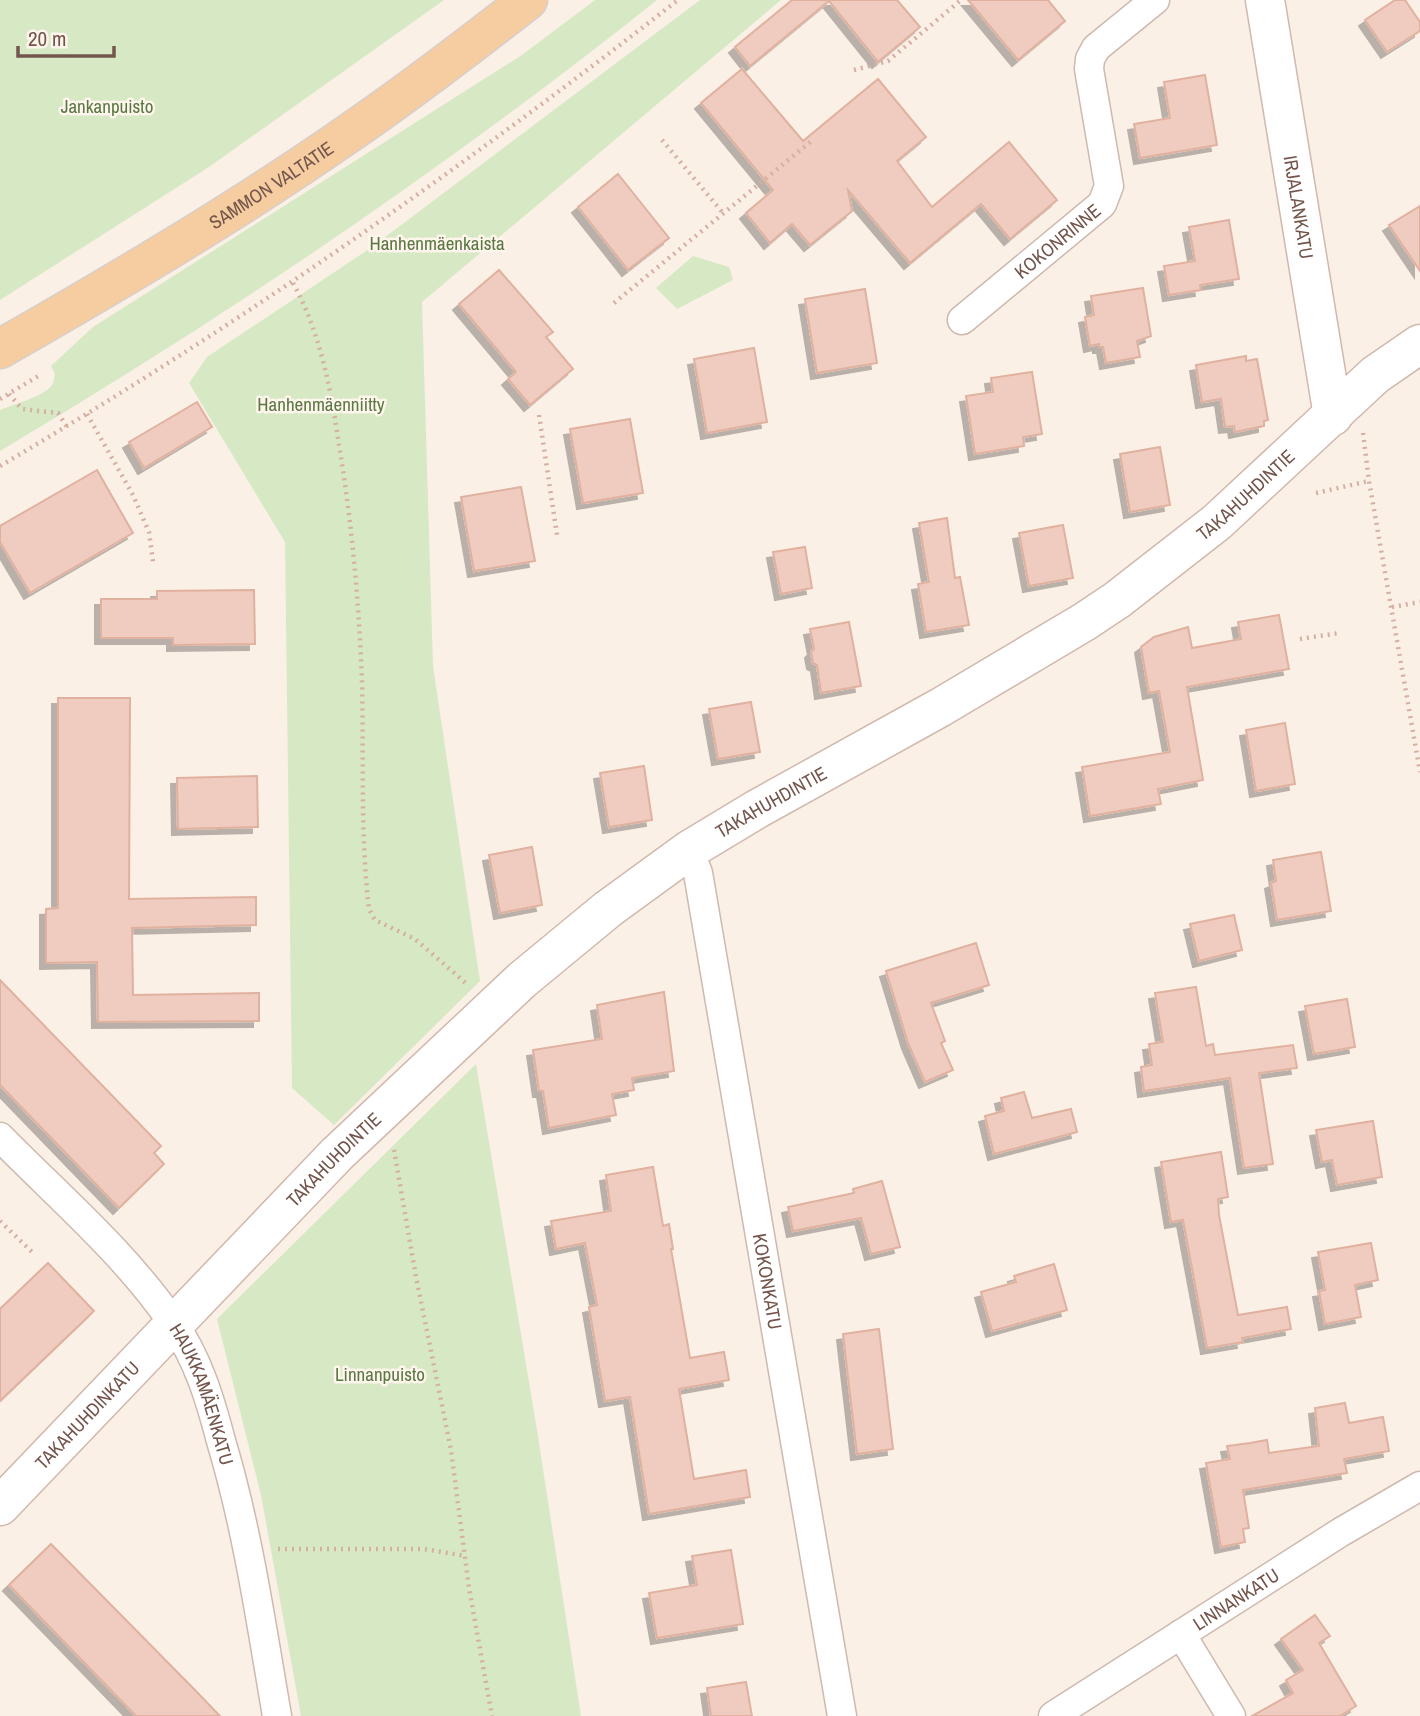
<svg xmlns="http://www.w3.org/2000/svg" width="1420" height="1716" font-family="'Archivo Narrow',sans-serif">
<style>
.green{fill:#d7e8c5}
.building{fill:#efccbf;stroke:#e1b1a0;stroke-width:2;filter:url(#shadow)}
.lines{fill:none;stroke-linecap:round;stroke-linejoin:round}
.street-casing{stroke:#ceb9af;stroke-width:31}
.secondary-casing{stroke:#d1b8ad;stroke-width:41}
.primary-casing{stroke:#d8cfcd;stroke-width:41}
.path{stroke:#d4afa2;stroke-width:4.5;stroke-dasharray:2 5;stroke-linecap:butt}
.street{stroke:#fff;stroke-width:28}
.secondary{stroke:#fff;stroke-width:38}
.primary{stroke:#f6cca1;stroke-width:38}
.labels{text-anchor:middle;stroke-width:5;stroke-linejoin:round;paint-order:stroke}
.park-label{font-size:19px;fill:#5a7844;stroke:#fef5ec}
.street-label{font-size:19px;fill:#73554c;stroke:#fef5ec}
</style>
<defs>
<filter id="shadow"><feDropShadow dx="-6" dy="6" stdDeviation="0" flood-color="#0004"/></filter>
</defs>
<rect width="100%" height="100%" fill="#fbf0e6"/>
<g class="green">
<path d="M0,0H444L209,167L0,300Z"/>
<path d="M595,0H657C449,166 229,315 0,451V410C12,405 45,396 52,385C54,382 54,378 55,374L51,366L93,327L522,55Z"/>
<path d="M700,0H781L422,302L433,666L480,981L334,1125L292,1088L285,542L189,383L207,357L372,247Z"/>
<path d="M693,256L729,267L733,280L677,309L656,288Z"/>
<path d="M476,1064L537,1430L581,1716H301L261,1495L217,1319Z"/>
</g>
<g class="building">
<path d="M792,0H897L920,27L878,62L829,1L750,66L735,47Z"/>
<path d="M968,0H1048L1065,21L1018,60Z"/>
<path d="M1395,0H1405L1420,22V31L1387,52L1365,20Z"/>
<path d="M742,69L803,141L878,79L926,137L897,161L932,207L1009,142L1057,200L1010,239L981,204L910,263L848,190L852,211L810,245L792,224L770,243L746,213L773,190L701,103Z"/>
<path d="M1205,75L1217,145L1140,158L1134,124L1170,118L1164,82Z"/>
<path d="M618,174L669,238L628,270L578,207Z"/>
<path d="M1420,206V271L1389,225Z"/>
<path d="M1229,220L1239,279L1200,285L1201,290L1169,295L1164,266L1195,261L1189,227Z"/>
<path d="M499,270L553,332L546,337L573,369L530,405L508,379L516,372L459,304Z"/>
<path d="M1143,288L1151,336L1137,341L1140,357L1106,363L1103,347H1099V344L1090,346L1085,317L1094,315L1091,296Z"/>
<path d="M865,289L877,363L817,373L805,299Z"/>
<path d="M754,348L767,422L707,433L694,359Z"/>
<path d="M1246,356V361L1257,359L1268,420L1264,421V426L1235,432L1234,426L1225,427L1221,399L1202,402L1196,365Z"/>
<path d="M1032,372L1042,434L1023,437L1024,446L975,454L966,396L993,392L991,378Z"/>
<path d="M197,402L212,427L144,468L129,442Z"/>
<path d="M630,419L643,493L583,503L570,429Z"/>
<path d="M1160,447L1170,505L1130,512L1120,454Z"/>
<path d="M97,470L133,533L30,593L0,542V526Z"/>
<path d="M521,487L535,561L474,571L461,497Z"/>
<path d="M947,518L955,578L960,577L969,625L926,632L918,584L929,582L919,523Z"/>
<path d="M1063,525L1073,578L1029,586L1019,533Z"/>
<path d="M805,547L812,588L781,594L773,552Z"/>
<path d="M254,590L255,644L173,645V638H101V599H157V591Z"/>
<path d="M1279,615L1289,669L1187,687L1203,780L1158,789L1161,804L1090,816L1082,767L1170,752L1159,691L1149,693L1141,647L1154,637L1188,627L1192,648L1241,639L1238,622Z"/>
<path d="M849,622L861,686L821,693L817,665L813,663L811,652L814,649L810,629Z"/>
<path d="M58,698H130L129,899L256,897V925L132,928L133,995L259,993V1021L98,1022L97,962L46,963V909L58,908Z"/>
<path d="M751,702L760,752L718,759L709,709Z"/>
<path d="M1285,723L1295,784L1256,791L1246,730Z"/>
<path d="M644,766L652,820L609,827L600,773Z"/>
<path d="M257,776L258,827L178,829L177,778Z"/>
<path d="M532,847L542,905L500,913L489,855Z"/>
<path d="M1321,852L1331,911L1277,920L1271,883L1276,881L1273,860Z"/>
<path d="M1234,915L1242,950L1199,961L1190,924Z"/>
<path d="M976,943L989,985L931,1003L945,1041L941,1043L953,1070L925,1082L908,1043L886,971Z"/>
<path d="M0,980L161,1146L154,1153L164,1164L119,1208L0,1085Z"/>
<path d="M1196,987L1206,1046L1213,1044L1215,1055L1293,1045L1297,1068L1259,1073L1273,1164L1244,1168L1230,1078L1144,1091L1141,1067L1152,1065L1149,1044L1163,1042L1155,993Z"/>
<path d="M664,992L674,1071L632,1078L634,1090L612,1094L616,1115L549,1128L543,1091H539L533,1050L602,1039L597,1005Z"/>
<path d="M1347,999L1355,1047L1314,1054L1305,1006Z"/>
<path d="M1024,1092L1032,1118L1071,1109L1077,1132L994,1154L985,1116L1004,1111L1001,1098Z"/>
<path d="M1373,1121L1382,1177L1337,1185L1332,1160L1322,1162L1316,1130Z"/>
<path d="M1221,1152L1228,1197L1218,1199L1219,1215L1238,1315L1287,1307L1291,1329L1242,1338L1243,1342L1207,1348L1183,1220L1171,1222L1161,1162Z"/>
<path d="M653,1167L663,1226L669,1224L673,1249H671L690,1358L724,1352L729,1380L679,1389L694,1479L746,1470L750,1497L649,1514L630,1397L605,1401L589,1307L597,1305L585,1243L556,1249L551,1221L611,1211L606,1175Z"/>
<path d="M882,1181L900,1247L871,1254L861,1218L793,1231L788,1207L854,1193L853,1189Z"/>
<path d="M1371,1243L1378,1280L1355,1285L1361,1317L1325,1324L1319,1291L1325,1290L1318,1252Z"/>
<path d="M48,1263L94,1311L0,1401V1309Z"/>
<path d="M1054,1264L1067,1310L992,1331L981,1292L1016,1282L1014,1276Z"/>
<path d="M879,1329L893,1449L857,1454L843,1334Z"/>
<path d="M1345,1403L1349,1423L1383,1417L1389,1451L1344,1459L1347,1473L1243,1490L1249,1528L1243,1529L1245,1542L1221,1547L1206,1463L1230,1459L1227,1446L1250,1443L1267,1440L1269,1453L1319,1446L1315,1408Z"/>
<path d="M51,1544L191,1686L220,1716H136L9,1585Z"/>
<path d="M731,1550L743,1624L657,1638L649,1593L697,1585L692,1556Z"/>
<path d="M1315,1615L1330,1636L1319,1643L1356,1706L1340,1716H1252L1293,1693L1286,1680L1303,1670L1281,1639Z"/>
<path d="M746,1682L752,1716H711L707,1688Z"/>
</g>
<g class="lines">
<g class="street-casing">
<g id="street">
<path id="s1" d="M962,320L1102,204L1109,186L1089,69L1090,59L1096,48L1155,0"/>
<path id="s2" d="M689,850L698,873L842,1716"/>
<path id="s3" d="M0,1137C59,1197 126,1254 173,1323C198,1359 210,1399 221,1441C248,1531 261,1623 277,1716"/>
<path d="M1181,1634L1231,1716"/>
<path id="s4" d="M1053,1716L1341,1532L1420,1486"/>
</g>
</g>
<g class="secondary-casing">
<g id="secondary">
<path id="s5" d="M1265,0L1333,416"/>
<path id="s6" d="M0,1506L337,1154L522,980L608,909L689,850L757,809L941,707L1084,622L1117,600L1217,522L1375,375L1420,344"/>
</g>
</g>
<g class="primary-casing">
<g id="primary">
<path id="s7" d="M0,349C117,282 234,213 345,136C408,93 468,47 528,0"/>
</g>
</g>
<g class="path">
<path d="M854,70L888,61L961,0"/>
<path d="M662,140L723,213"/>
<path d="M293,283C320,332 331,389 339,445C352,523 359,603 362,682C364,758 360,833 369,909L375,920L415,939L468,985"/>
<path d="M614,303L814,139"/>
<path d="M9,394L22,409L58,413L67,427"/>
<path d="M0,399L40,375"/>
<path d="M87,414L133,495L149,532L153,562"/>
<path d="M539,415L557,535"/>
<path d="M1363,433L1369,481L1420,772"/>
<path d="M0,466C238,326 460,170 678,0"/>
<path d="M1316,493L1369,481"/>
<path d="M1392,607L1420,602"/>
<path d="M1300,639L1339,633"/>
<path d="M394,1150L416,1277L451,1450L469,1588L492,1716"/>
<path d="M0,1221L32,1252"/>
<path d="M278,1549H424L466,1556"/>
</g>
<use href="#street" class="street"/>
<use href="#secondary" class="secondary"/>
<use href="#primary" class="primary"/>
</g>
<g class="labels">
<g class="park-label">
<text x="107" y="113">Jankanpuisto</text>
<text x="437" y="250">Hanhenmäenkaista</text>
<text x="321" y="411">Hanhenmäenniitty</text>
<text x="380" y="1381">Linnanpuisto</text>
</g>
<g class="street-label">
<text dy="7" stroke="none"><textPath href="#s7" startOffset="317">SAMMON VALTATIE</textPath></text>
<text dy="7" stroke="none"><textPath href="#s5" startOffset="210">IRJALANKATU</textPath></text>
<text dy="7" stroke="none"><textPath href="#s1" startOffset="124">KOKONRINNE</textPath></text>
<text dy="7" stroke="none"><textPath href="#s6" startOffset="1615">TAKAHUHDINTIE</textPath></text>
<text dy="7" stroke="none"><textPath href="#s6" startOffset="1048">TAKAHUHDINTIE</textPath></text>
<text dy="7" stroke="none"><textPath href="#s6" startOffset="481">TAKAHUHDINTIE</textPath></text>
<text dy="7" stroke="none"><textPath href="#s2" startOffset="439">KOKONKATU</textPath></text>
<text dy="7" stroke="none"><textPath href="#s3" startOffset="332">HAUKKAMÄENKATU</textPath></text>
<text dy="7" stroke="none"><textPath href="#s6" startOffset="126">TAKAHUHDINKATU</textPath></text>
<text dy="7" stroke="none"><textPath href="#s4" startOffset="217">LINNANKATU</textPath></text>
</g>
</g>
<path d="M18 46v10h96v-10" fill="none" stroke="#73554c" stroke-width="3.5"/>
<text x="28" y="46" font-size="21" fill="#73554c" stroke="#fef5ec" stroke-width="5" paint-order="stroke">20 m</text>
</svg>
